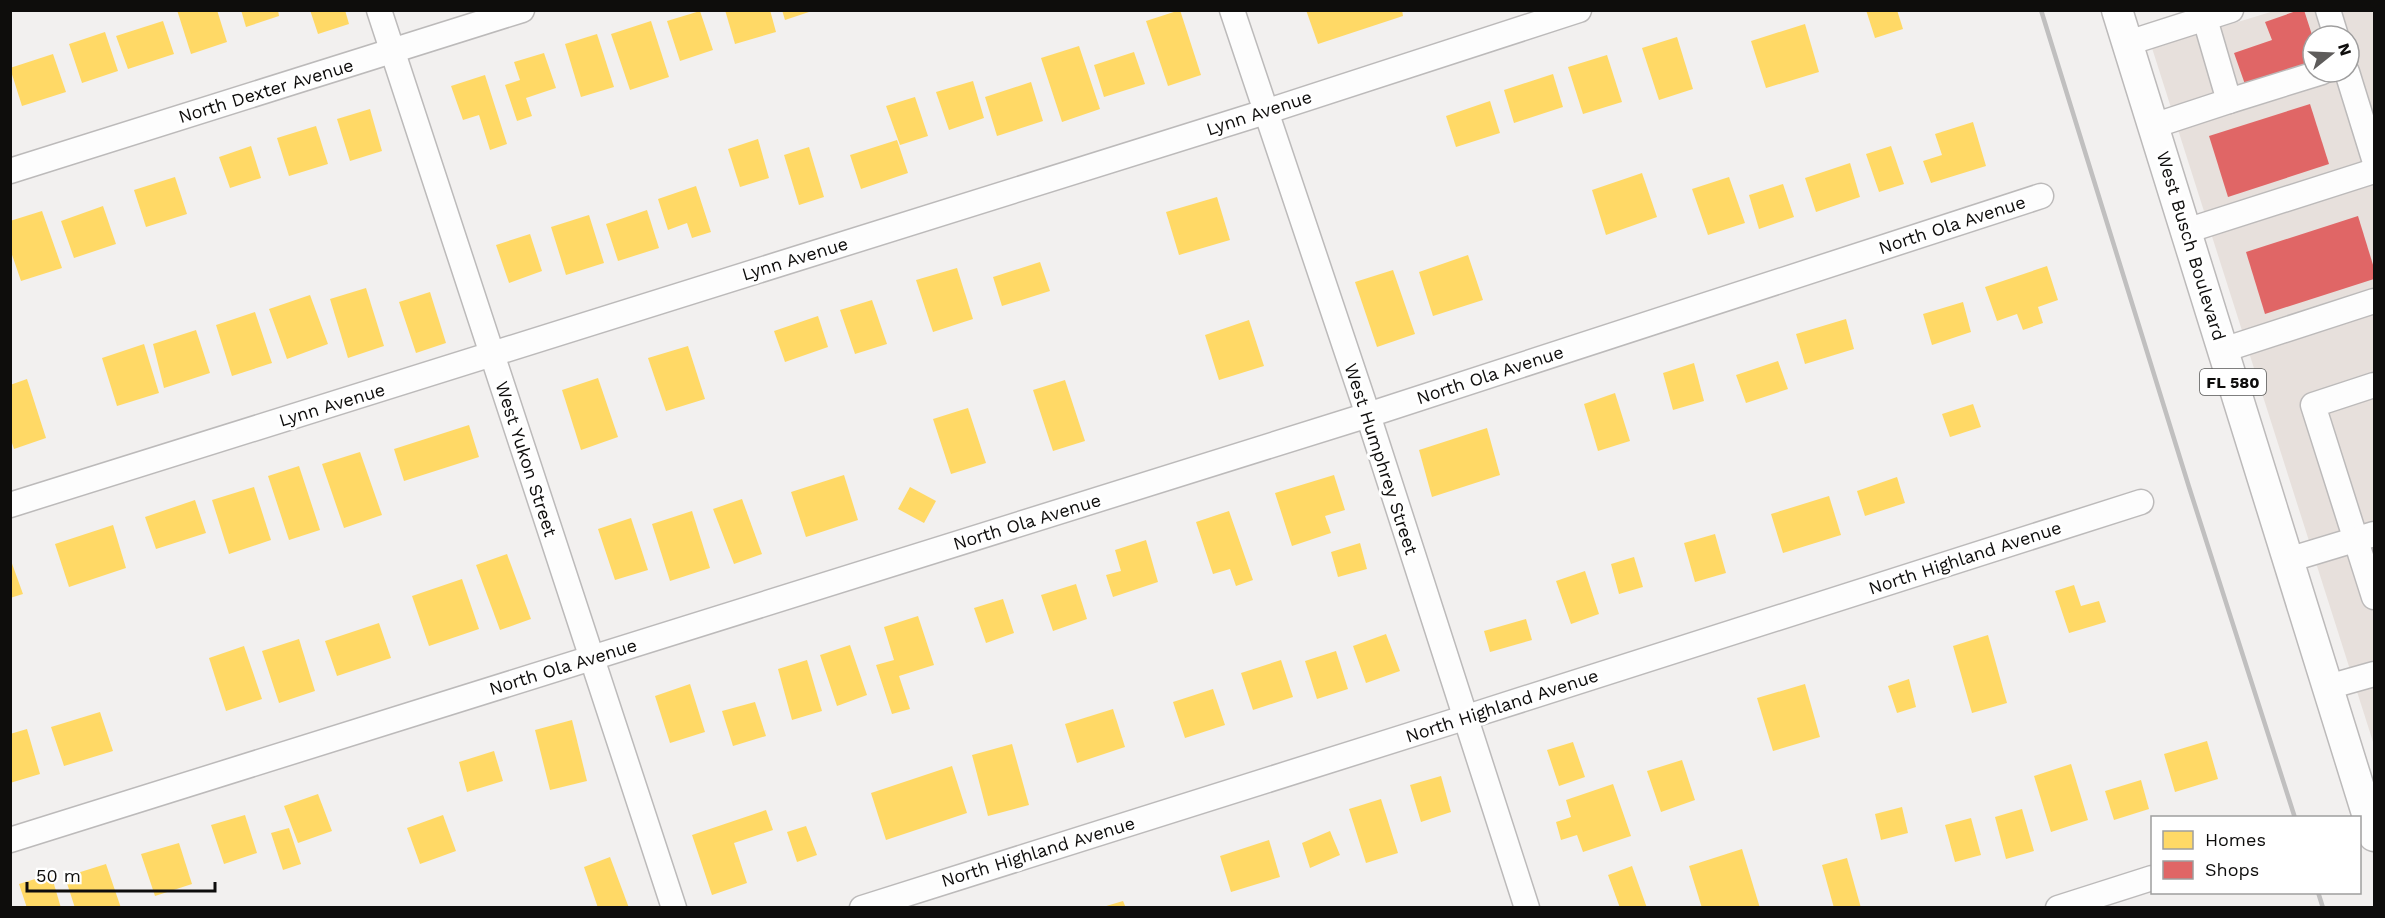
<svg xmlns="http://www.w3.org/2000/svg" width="2385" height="918" font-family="'Work Sans',sans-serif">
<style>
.built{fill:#e7e0dc;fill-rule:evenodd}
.homes{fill:#ffd966}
.shops{fill:#e06666}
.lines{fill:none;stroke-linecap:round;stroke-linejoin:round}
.minor-casing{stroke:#bcbaba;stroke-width:27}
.major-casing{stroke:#bcbaba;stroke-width:33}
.minor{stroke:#fdfdfd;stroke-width:24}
.major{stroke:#fdfdfd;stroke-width:30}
.rail{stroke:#c0bfbf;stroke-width:4.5}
.labels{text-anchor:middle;stroke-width:6;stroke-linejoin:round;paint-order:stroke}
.shield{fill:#fff;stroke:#565655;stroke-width:1.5}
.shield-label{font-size:16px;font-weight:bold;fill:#0e0d0c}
.street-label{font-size:18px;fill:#0e0d0c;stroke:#fff}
</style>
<rect width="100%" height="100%" fill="#f2f0ef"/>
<path class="built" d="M2274,11L2374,12V745L2152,48ZM2313,36H2349V72H2313Z"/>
<g class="homes">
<path d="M177,10H217L227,42L191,54Z"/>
<path d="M241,10H278L279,16L246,27Z"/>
<path d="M310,10H345L349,24L318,34Z"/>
<path d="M725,10H770L776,32L735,44Z"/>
<path d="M782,10H812V11L785,20Z"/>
<path d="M1180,10L1201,75L1168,86L1146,21Z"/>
<path d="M1306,10H1402L1403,16L1318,44Z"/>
<path d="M1866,10H1897L1903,29L1875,38Z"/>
<path d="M700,11L713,50L680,61L667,21Z"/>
<path d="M163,21L174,54L128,69L116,36Z"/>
<path d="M651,21L669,77L630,90L611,34Z"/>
<path d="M1805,24L1819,72L1766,88L1751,41Z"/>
<path d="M105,32L118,71L82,83L69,44Z"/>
<path d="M597,34L614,87L581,97L565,44Z"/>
<path d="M1677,37L1693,89L1659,100L1642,48Z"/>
<path d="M1079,46L1100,109L1062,122L1041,58Z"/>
<path d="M1134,52L1145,84L1104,97L1094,65Z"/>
<path d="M544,53L556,88L526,98L532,116L517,121L505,85L520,80L514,62Z"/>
<path d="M53,54L66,92L22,106L10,68Z"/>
<path d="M1607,55L1622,102L1583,114L1568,67Z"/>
<path d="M1553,74L1563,107L1514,123L1504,90Z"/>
<path d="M485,75L507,144L490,150L479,115L463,120L451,86Z"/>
<path d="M973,81L984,118L949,130L936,92Z"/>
<path d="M1031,82L1043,121L997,136L985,97Z"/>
<path d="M915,97L928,136L900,145L886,106Z"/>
<path d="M1490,101L1500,133L1456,147L1446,116Z"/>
<path d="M370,109L382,151L350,161L337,119Z"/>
<path d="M1973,122L1986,166L1931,183L1923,161L1942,155L1935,134Z"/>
<path d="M316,126L328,164L289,176L277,138Z"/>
<path d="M758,139L769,178L740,187L728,149Z"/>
<path d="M897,140L908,173L861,189L850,155Z"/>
<path d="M251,146L261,178L230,188L219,157Z"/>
<path d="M1891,146L1904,184L1879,192L1866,154Z"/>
<path d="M809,147L824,197L799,205L784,155Z"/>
<path d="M1850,163L1860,197L1816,212L1805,178Z"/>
<path d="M1642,173L1657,217L1606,235L1592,190Z"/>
<path d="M175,177L187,214L146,227L134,190Z"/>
<path d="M1729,177L1745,223L1708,235L1692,189Z"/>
<path d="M1783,184L1794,217L1759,229L1749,195Z"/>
<path d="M696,186L711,232L692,238L687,223L668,230L658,199Z"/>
<path d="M1217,197L1230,240L1179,255L1166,212Z"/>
<path d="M103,206L116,244L74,258L61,221Z"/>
<path d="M647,210L659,248L618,261L606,224Z"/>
<path d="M42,211L62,268L21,281L10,249V221Z"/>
<path d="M589,215L604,263L566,275L551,227Z"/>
<path d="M530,234L542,271L509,283L496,245Z"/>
<path d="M1468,255L1483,300L1433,316L1419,272Z"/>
<path d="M1040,262L1050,291L1002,306L993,277Z"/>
<path d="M2047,266L2058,300L2038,307L2043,323L2023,330L2017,314L1997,321L1985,287Z"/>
<path d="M957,268L973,319L933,332L916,280Z"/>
<path d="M1393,270L1415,334L1377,347L1355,282Z"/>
<path d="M366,288L384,346L348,358L330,299Z"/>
<path d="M430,292L446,343L416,353L399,302Z"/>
<path d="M310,295L328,344L287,359L269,309Z"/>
<path d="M872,300L887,344L855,354L840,310Z"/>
<path d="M1963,302L1971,332L1932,345L1923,314Z"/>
<path d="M255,312L272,363L232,376L216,325Z"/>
<path d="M818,316L828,347L785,362L774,331Z"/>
<path d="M1846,319L1854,349L1805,364L1796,334Z"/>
<path d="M1249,320L1264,366L1219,380L1205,335Z"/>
<path d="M196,330L210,373L164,388L153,344Z"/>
<path d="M144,344L159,393L117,406L102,358Z"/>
<path d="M688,346L705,399L666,411L648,358Z"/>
<path d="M1778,361L1788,389L1746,403L1736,375Z"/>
<path d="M1694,363L1704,401L1673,410L1663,373Z"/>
<path d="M598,378L618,437L581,450L562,390Z"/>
<path d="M27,379L46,438L14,449L10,437V385Z"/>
<path d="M1065,380L1085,441L1053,451L1033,390Z"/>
<path d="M1615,393L1630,441L1598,451L1584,404Z"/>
<path d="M1973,404L1981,427L1950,437L1942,414Z"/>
<path d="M968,408L986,463L951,474L933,419Z"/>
<path d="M469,425L479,457L404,481L394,449Z"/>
<path d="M1487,428L1500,475L1432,497L1419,450Z"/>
<path d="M360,452L382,515L344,528L322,464Z"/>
<path d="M299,466L320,530L289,540L268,476Z"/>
<path d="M844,475L858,520L806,537L791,492Z"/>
<path d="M1334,475L1345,510L1325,516L1331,533L1292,546L1275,493Z"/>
<path d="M1897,477L1905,503L1865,516L1857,491Z"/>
<path d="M254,487L271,540L229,554L212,500Z"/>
<path d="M910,487L936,501L924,523L898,509Z"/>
<path d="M1829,496L1841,535L1783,553L1771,514Z"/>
<path d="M742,499L762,554L734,564L713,509Z"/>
<path d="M195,500L206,533L156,549L145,517Z"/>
<path d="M692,511L710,568L670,581L652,524Z"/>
<path d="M1229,511L1253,580L1236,586L1230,569L1213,574L1196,522Z"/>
<path d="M631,518L648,570L615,580L598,529Z"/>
<path d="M113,525L126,568L69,587L55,544Z"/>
<path d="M1715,534L1726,573L1695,582L1684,543Z"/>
<path d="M1146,540L1158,582L1113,597L1106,575L1121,571L1115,550Z"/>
<path d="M1360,543L1367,569L1338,577L1331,552Z"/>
<path d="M507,554L531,619L500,630L476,565Z"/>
<path d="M1634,557L1643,587L1619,594L1611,564Z"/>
<path d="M10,558L23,594L10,598Z"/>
<path d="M1585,571L1599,614L1571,624L1556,581Z"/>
<path d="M462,579L479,629L429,646L412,596Z"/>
<path d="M1076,584L1087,619L1053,631L1041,595Z"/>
<path d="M2074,585L2081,606L2099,601L2106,622L2069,633L2055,591Z"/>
<path d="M1003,599L1014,633L986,643L974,608Z"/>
<path d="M918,616L934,665L899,676L910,709L892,714L876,665L894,660L884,627Z"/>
<path d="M1526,619L1532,640L1490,652L1484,631Z"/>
<path d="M379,623L391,658L337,676L325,641Z"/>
<path d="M1386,634L1400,671L1366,683L1353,646Z"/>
<path d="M1988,635L2007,703L1972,713L1953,646Z"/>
<path d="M299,639L315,691L279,703L262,651Z"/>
<path d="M850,645L867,695L837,706L820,655Z"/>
<path d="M244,646L262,699L226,711L209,658Z"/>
<path d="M1336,651L1348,689L1317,699L1305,661Z"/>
<path d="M807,660L822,711L792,720L778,669Z"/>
<path d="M1281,660L1293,697L1253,710L1241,673Z"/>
<path d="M1909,679L1916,707L1897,713L1888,686Z"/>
<path d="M690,684L705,732L670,743L655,696Z"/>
<path d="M1805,684L1820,737L1773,751L1757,698Z"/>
<path d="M1213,689L1225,725L1185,738L1173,702Z"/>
<path d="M755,702L766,736L733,746L722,711Z"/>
<path d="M1113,709L1125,747L1077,763L1065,724Z"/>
<path d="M100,712L113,751L64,766L51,727Z"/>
<path d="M572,720L587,781L550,790L535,730Z"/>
<path d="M27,729L40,774L10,783V734Z"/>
<path d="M2207,741L2218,779L2175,792L2164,754Z"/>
<path d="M1573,742L1585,777L1559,786L1547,750Z"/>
<path d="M1012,744L1029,805L988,816L972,755Z"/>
<path d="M494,751L503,781L467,792L459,762Z"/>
<path d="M1682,760L1695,800L1661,812L1647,771Z"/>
<path d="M2071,764L2088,820L2051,832L2034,776Z"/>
<path d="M952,766L967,813L886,840L871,793Z"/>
<path d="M1441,776L1451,812L1421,822L1410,785Z"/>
<path d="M2141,780L2149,809L2114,820L2105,791Z"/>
<path d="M1613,784L1631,836L1583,852L1577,835L1561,840L1556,822L1571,817L1566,800Z"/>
<path d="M318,794L332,831L298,843L284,806Z"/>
<path d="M1381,799L1398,853L1366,863L1349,809Z"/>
<path d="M1902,807L1908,833L1881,840L1875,814Z"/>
<path d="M2022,809L2034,851L2006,859L1995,817Z"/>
<path d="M766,810L773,830L734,843L747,883L712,895L692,835Z"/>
<path d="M245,815L257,853L224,864L211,825Z"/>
<path d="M443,815L456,851L420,864L407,828Z"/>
<path d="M1971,818L1981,855L1955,862L1945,825Z"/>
<path d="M806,826L817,855L797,862L787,832Z"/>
<path d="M289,828L301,864L283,870L271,833Z"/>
<path d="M1330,831L1340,855L1310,868L1302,843Z"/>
<path d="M1269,840L1280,877L1231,892L1220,856Z"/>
<path d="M179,843L192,884L155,896L141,854Z"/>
<path d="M1742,849L1760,908H1702L1689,866Z"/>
<path d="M610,857L629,908H598L584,867Z"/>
<path d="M1847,858L1861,908H1834L1822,865Z"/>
<path d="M106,864L121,908H75L66,880L75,877L74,874Z"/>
<path d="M1632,866L1647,908H1620L1608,875Z"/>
<path d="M51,874L61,908H27L19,884Z"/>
<path d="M1123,901L1126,908H1103V907Z"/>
</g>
<g class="shops">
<path d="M2299,10H2304L2313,38V68L2247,90L2234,53L2272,40L2265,22Z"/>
<path d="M2310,104L2329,164L2228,197L2209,136Z"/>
<path d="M2358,216L2374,268V279L2265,314L2246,252Z"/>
</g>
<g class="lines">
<g class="minor-casing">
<g id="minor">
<path d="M379,10L674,908"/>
<path d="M1232,10L1368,415L1527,908"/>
<path d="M2328,10L2336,36"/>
<path d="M2128,43L2231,10"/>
<path d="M2347,72L2374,159"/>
<path d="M2229,101L2322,72"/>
<path d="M2153,126L2229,101L2205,19"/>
<path d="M10,171L522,10"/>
<path d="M2186,231L2374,171"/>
<path d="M2223,350L2374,301"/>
<path d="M2374,385L2313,405L2374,597"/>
<path d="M10,505L1265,112L1579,10"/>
<path d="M2288,560L2374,534"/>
<path d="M2328,687L2374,674"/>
<path d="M10,840L1368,415L2041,196"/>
<path d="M862,908L1464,718L2141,502"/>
<path d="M2058,908L2152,878"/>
</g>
</g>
<g class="major-casing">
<path id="major" d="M2117,10L2374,836"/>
</g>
<use href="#minor" class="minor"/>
<use href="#major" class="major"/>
<g class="rail">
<path d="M2041,10L2189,487L2295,818"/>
<path d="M2318,892L2323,908"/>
</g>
</g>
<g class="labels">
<rect class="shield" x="2200" y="369" width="66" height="26" rx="4.5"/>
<g class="shield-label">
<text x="2233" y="388">FL 580</text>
</g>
<g class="street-label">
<text transform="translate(266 91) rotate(-17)" y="6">North Dexter Avenue</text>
<text transform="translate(1259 113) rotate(-18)" y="6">Lynn Avenue</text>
<text transform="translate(1952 225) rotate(-18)" y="6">North Ola Avenue</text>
<text transform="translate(2191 246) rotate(73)" y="6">West Busch Boulevard</text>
<text transform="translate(795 259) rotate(-17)" y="6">Lynn Avenue</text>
<text transform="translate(1490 375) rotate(-18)" y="6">North Ola Avenue</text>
<text transform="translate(332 405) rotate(-17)" y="6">Lynn Avenue</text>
<text transform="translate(526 459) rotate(72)" y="6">West Yukon Street</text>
<text transform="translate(1381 459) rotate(72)" y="6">West Humphrey Street</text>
<text transform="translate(1027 522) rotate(-17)" y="6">North Ola Avenue</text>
<text transform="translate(1965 558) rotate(-18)" y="6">North Highland Avenue</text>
<text transform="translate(563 667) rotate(-17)" y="6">North Ola Avenue</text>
<text transform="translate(1502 706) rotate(-18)" y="6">North Highland Avenue</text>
<text transform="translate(1038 852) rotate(-17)" y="6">North Highland Avenue</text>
</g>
</g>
<rect width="2385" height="918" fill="none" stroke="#0e0d0c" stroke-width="24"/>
<rect x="2151" y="816" width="210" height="78" fill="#ffffff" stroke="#9f9e9e" stroke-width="1.5"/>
<rect x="2163" y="831" width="30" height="18" fill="#ffd966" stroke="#9f9e9e" stroke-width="1.5"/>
<text x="2205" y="846" font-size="18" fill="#0e0d0c">Homes</text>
<rect x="2163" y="861" width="30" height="18" fill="#e06666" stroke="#9f9e9e" stroke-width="1.5"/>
<text x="2205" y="876" font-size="18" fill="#0e0d0c">Shops</text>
<g transform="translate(2331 54) rotate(72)"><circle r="28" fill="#ffffff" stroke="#9f9e9e" stroke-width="1.5"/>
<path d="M0-4.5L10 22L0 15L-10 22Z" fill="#5e5c5b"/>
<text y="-9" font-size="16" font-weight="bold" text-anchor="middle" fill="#0e0d0c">N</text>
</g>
<path d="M27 882v9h188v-9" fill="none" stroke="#0e0d0c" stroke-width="3"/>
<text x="36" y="882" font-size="18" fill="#0e0d0c" stroke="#ffffff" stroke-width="4.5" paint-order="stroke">50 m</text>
</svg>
